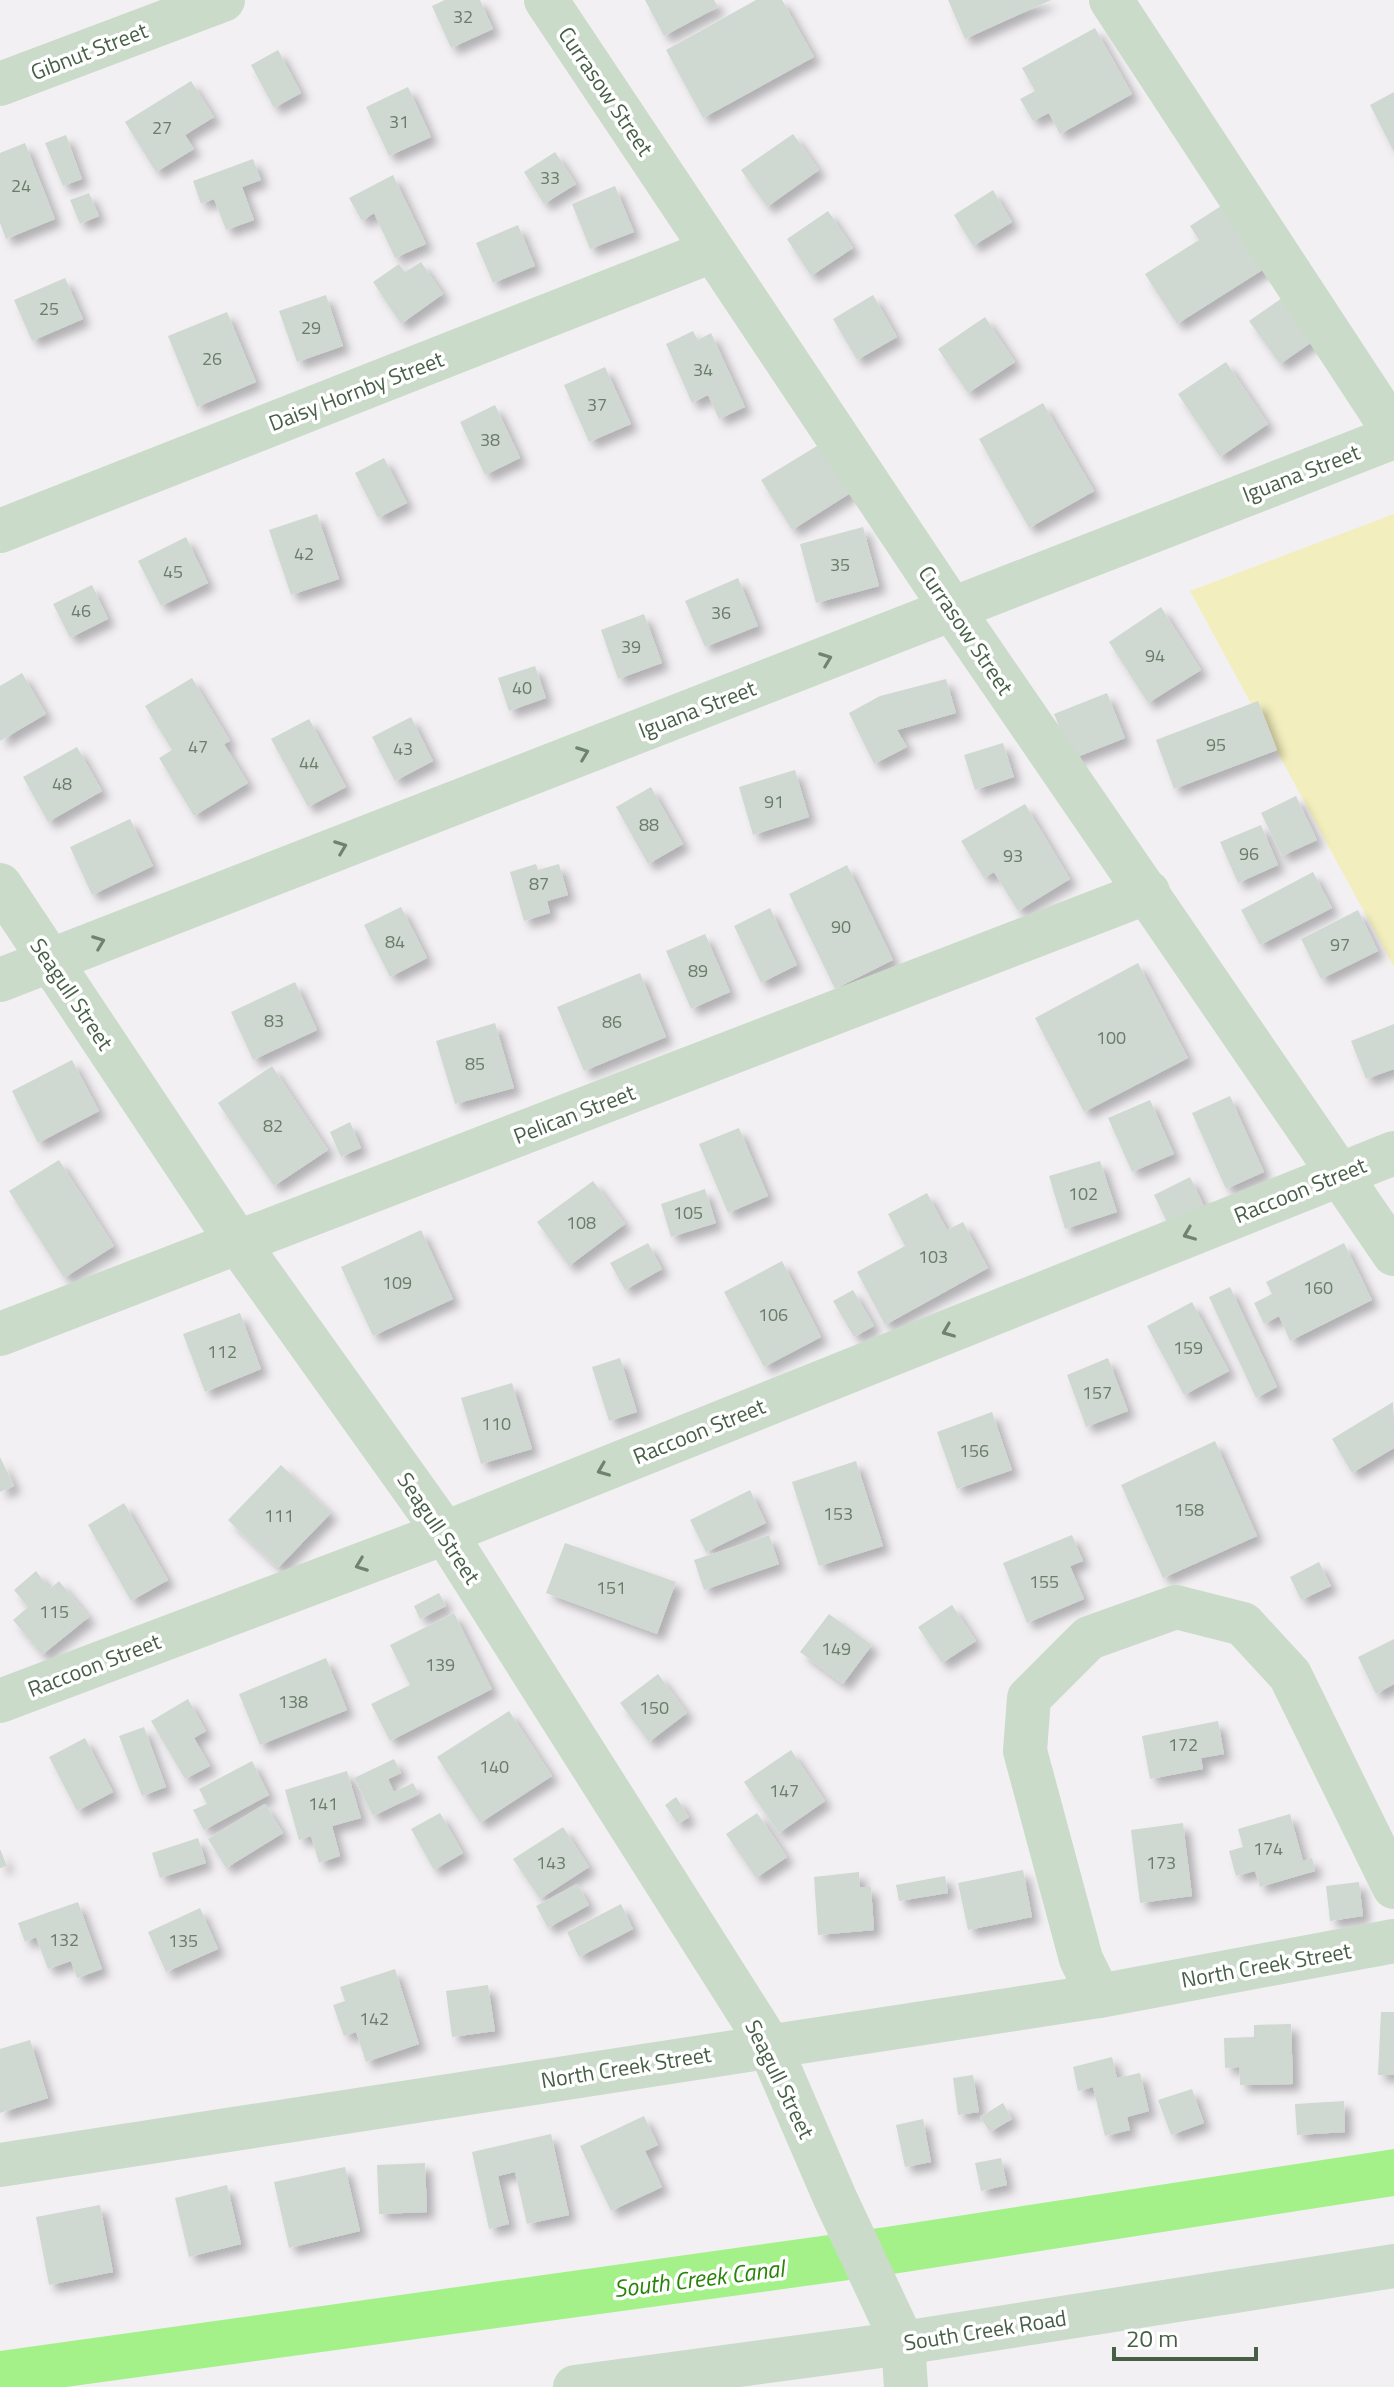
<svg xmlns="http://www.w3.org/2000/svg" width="1394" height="2387" font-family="'Titillium Web',sans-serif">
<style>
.green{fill:#f2eebd}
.water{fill:#a3f188}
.building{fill:#cfd8d1;filter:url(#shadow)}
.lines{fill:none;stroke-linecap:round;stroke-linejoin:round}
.minor{stroke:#cadbca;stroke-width:44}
.oneway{stroke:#6e846e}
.labels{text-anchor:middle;stroke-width:7;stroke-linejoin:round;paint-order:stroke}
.number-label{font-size:18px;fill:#697d6a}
.street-label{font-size:22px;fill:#475f47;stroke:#fff}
.water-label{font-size:24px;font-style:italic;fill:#278408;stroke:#fff}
</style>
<defs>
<filter id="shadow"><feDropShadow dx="7" dy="7" stdDeviation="4" flood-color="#0004"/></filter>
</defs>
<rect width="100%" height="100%" fill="#f2f0f3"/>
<path class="green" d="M1394,514V967L1190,591Z"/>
<path class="water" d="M1394,2149V2196L893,2274L66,2387H0V2351L886,2227Z"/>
<g class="building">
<path d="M445,0H480L493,29L451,48L432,6Z"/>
<path d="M645,0H714L718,7L664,36Z"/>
<path d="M756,0H782L814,57L703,118L666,50Z"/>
<path d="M948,0H1051L965,39Z"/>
<path d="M1095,28L1132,94L1060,134L1049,113L1033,121L1020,99L1035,91L1022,68Z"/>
<path d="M278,50L301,93L274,108L251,65Z"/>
<path d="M191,81L214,117L185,135L194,149L156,172L125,122Z"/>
<path d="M408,87L431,137L389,156L366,107Z"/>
<path d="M1394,92V152L1370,105Z"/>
<path d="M793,134L819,170L767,207L741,170Z"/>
<path d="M66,135L82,179L63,186L45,143Z"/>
<path d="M25,143L55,219L6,239L0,223V153Z"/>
<path d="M555,152L576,184L544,204L524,172Z"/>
<path d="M253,159L261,180L242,187L254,220L226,230L214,199L201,204L193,181Z"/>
<path d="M393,175L426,244L395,258L374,213L362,221L349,198Z"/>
<path d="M615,186L634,232L590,249L572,204Z"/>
<path d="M993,190L1012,222L973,246L954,215Z"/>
<path d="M89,193L99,216L80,224L70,200Z"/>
<path d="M1232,199L1275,262L1177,324L1145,274L1199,240L1190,226Z"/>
<path d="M828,211L853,248L811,276L787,239Z"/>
<path d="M518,225L535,266L493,283L476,243Z"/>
<path d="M421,262L443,294L401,324L373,282L399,264L405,272Z"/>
<path d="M65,278L83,319L32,341L14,300Z"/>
<path d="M326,295L343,346L297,362L279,311Z"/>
<path d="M873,295L897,337L857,360L833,319Z"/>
<path d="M1285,296L1315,340L1280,364L1249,321Z"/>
<path d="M227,312L256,382L197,407L168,336Z"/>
<path d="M985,317L1015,362L968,393L938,349Z"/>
<path d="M693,331L698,340L711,333L745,407L719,419L708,395L692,403L666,344Z"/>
<path d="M1226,362L1268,424L1220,457L1178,394Z"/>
<path d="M605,367L631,424L589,442L564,385Z"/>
<path d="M1043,403L1094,491L1029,528L979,439Z"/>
<path d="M495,405L520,458L485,475L460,422Z"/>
<path d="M822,443L852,492L792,530L761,480Z"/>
<path d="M384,458L407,503L378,518L355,473Z"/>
<path d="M317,514L339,579L291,595L269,530Z"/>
<path d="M863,527L879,586L816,603L800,544Z"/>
<path d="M186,537L208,583L161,606L138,561Z"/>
<path d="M738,578L758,626L705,647L685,601Z"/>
<path d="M92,585L108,619L70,638L53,604Z"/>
<path d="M1161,607L1201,670L1148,703L1109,642Z"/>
<path d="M644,614L662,663L618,679L601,630Z"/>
<path d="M535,666L546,698L509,711L498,678Z"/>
<path d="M22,673L46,714L0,741V686Z"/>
<path d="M192,678L230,741L224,744L248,783L194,816L159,758L172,750L145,706Z"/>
<path d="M946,679L956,713L897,730L907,747L874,764L849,713L880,696Z"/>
<path d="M1107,693L1125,738L1072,759L1054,714Z"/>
<path d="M1258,701L1277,750L1174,789L1156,740Z"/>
<path d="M411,717L433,761L395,781L372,737Z"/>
<path d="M309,719L346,787L308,807L271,739Z"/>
<path d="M1003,743L1014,777L975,790L964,755Z"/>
<path d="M77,747L102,791L48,822L23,777Z"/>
<path d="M795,770L809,817L753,835L739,787Z"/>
<path d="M651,787L683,844L648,864L616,807Z"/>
<path d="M1296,796L1317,840L1282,856L1261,813Z"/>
<path d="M1025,804L1070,879L1018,911L994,872L984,878L961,841Z"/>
<path d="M130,819L153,866L92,895L70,847Z"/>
<path d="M1261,825L1278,865L1238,883L1220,842Z"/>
<path d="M536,864L538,870L559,864L568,895L547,901L550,913L524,921L510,872Z"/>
<path d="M847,865L893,960L835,989L789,894Z"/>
<path d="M1313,872L1332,908L1260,945L1241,910Z"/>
<path d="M401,907L427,958L390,977L364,925Z"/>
<path d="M770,908L797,965L761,983L734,926Z"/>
<path d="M1358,910L1378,951L1321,979L1301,939Z"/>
<path d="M705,934L730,992L691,1009L666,951Z"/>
<path d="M1138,963L1188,1058L1084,1112L1035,1018Z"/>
<path d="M640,973L666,1037L584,1071L557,1007Z"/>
<path d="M295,982L317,1030L253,1060L231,1012Z"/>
<path d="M495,1023L514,1088L455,1104L436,1041Z"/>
<path d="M1394,1024V1069L1366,1079L1351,1041Z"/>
<path d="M72,1060L99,1111L38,1143L12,1091Z"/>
<path d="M272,1066L328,1150L274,1186L218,1103Z"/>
<path d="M1230,1096L1264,1172L1226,1189L1192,1113Z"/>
<path d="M1150,1100L1174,1154L1132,1172L1108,1118Z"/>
<path d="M350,1122L361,1148L341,1157L330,1132Z"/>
<path d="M739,1128L768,1196L728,1213L699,1144Z"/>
<path d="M59,1160L114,1246L64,1278L9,1191Z"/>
<path d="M1100,1161L1117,1212L1065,1229L1049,1176Z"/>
<path d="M1190,1177L1204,1206L1168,1224L1154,1195Z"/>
<path d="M593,1181L625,1224L569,1266L537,1222Z"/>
<path d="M705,1189L716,1223L671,1237L661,1204Z"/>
<path d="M927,1193L947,1230L963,1222L988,1268L885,1325L857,1272L905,1246L888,1214Z"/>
<path d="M421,1230L453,1299L373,1336L341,1267Z"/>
<path d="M648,1243L662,1269L625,1290L610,1263Z"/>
<path d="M1344,1243L1372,1300L1290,1341L1279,1316L1264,1324L1254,1303L1272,1294L1266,1282Z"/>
<path d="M782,1261L821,1337L764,1367L724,1292Z"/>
<path d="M1230,1287L1277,1387L1256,1398L1209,1297Z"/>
<path d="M853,1290L874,1326L854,1337L833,1301Z"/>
<path d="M1192,1302L1229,1371L1184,1395L1147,1326Z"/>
<path d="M240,1313L261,1369L205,1392L183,1334Z"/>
<path d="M620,1358L637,1412L609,1421L592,1367Z"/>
<path d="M1108,1358L1128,1411L1086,1427L1067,1375Z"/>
<path d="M512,1383L532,1449L481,1464L461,1398Z"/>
<path d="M1393,1402L1394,1448L1352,1473L1332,1439Z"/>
<path d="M992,1412L1012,1470L957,1489L937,1432Z"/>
<path d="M1215,1441L1257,1536L1163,1578L1121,1485Z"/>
<path d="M0,1457L14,1486L0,1492Z"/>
<path d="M856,1461L883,1546L819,1566L792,1482Z"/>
<path d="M281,1465L331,1513L278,1568L228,1520Z"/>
<path d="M750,1490L766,1523L706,1552L690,1520Z"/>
<path d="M124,1503L168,1580L131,1601L88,1525Z"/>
<path d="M769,1535L779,1564L704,1590L694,1560Z"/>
<path d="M1072,1535L1083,1561L1070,1566L1084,1599L1027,1623L1003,1563Z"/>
<path d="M565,1543L676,1582L657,1634L546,1593Z"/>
<path d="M1319,1562L1331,1586L1301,1600L1290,1577Z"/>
<path d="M36,1571L50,1589L59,1581L89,1617L42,1655L13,1620L28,1607L14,1590Z"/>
<path d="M439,1593L446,1606L420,1619L414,1606Z"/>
<path d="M952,1605L976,1641L942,1663L918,1627Z"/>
<path d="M454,1613L492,1689L390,1741L371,1704L410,1685L390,1645Z"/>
<path d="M829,1614L872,1645L843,1684L800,1652Z"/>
<path d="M1394,1639V1684L1376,1694L1358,1657Z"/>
<path d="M326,1658L347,1710L260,1745L239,1694Z"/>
<path d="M658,1674L687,1713L649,1742L620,1703Z"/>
<path d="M188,1699L206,1731L194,1738L210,1766L185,1779L151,1721Z"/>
<path d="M509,1711L552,1776L480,1823L437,1757Z"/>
<path d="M1218,1721L1224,1754L1201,1758L1203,1769L1150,1779L1142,1736Z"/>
<path d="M144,1727L166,1787L142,1796L119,1736Z"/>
<path d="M85,1738L113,1792L77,1811L49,1757Z"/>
<path d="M791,1750L825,1801L779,1833L744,1782Z"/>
<path d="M394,1759L401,1773L388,1779L394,1792L413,1783L419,1794L373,1816L354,1778Z"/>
<path d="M252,1761L269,1795L204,1830L193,1810L207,1804L199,1789Z"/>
<path d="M347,1771L361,1818L332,1826L340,1856L319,1863L311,1836L299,1840L285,1790Z"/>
<path d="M676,1797L689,1817L678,1824L665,1805Z"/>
<path d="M265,1804L283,1833L226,1868L208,1839Z"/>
<path d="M440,1813L463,1853L434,1870L411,1829Z"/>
<path d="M757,1813L787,1857L756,1878L726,1834Z"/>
<path d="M1290,1814L1303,1861L1312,1858L1315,1871L1260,1887L1255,1871L1236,1876L1229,1851L1243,1847L1238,1829Z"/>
<path d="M1183,1823L1192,1896L1140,1903L1131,1830Z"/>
<path d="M563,1827L589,1867L540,1899L513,1859Z"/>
<path d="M198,1838L206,1863L160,1878L152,1853Z"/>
<path d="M0,1849L7,1866L0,1868Z"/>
<path d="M1023,1870L1032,1917L968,1930L958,1883Z"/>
<path d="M859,1872L860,1887H871L874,1930L818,1935L814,1877Z"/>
<path d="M945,1876L948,1893L899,1901L896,1885Z"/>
<path d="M1359,1882L1363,1916L1330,1921L1326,1886Z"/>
<path d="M577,1884L589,1905L548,1928L536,1906Z"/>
<path d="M78,1902L102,1969L77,1978L71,1961L48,1969L36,1937L25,1942L18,1923Z"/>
<path d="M621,1904L633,1929L579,1957L567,1932Z"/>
<path d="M200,1908L218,1949L166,1972L148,1932Z"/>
<path d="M395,1969L419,2044L366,2062L356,2032L344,2036L333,2005L345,2001L340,1987Z"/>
<path d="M488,1985L495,2031L452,2037L446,1991Z"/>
<path d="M1381,2012H1394V2075H1378Z"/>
<path d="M1291,2024L1293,2084L1240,2085L1239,2067L1225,2068L1224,2038L1254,2037V2025Z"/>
<path d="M30,2040L48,2098L0,2113V2049Z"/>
<path d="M1112,2057L1117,2078L1140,2073L1149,2111L1127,2117L1130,2130L1105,2136L1093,2087L1078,2091L1073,2067Z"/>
<path d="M973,2075L979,2112L958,2115L953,2078Z"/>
<path d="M1192,2089L1204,2123L1171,2135L1158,2100Z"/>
<path d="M1344,2101L1345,2132L1297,2135L1295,2104Z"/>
<path d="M1003,2103L1012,2119L990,2132L980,2117Z"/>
<path d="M644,2116L658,2145L645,2151L662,2187L611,2211L580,2146Z"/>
<path d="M923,2119L931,2162L905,2167L896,2125Z"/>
<path d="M551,2134L569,2215L527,2224L515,2172L498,2176L509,2224L489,2229L472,2152Z"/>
<path d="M1001,2158L1007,2185L981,2191L975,2163Z"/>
<path d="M425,2163L427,2212L379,2214L377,2165Z"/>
<path d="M345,2167L360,2231L289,2248L274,2182Z"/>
<path d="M227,2185L241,2244L189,2257L175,2198Z"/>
<path d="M100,2205L113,2272L49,2285L36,2217Z"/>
</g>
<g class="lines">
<g class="minor">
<path d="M546,0L952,609L1394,1254"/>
<path d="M1111,0L1394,432"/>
<path d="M0,84L223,0"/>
<path d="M0,531L712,251"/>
<path d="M0,885L238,1243L445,1533L769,2045L835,2198L903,2343L906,2387"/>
<path d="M0,980L1394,437"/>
<path d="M0,1334L1148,892"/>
<path d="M0,1701L445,1533L1394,1153"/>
<path d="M1099,1996L1081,1959L1025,1751L1029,1698L1089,1638L1176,1607L1243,1624L1290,1675L1394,1887"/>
<path d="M0,2165L1099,1996L1394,1941"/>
<path d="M575,2387L903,2343L1394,2266"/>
</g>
</g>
<defs><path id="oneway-chevron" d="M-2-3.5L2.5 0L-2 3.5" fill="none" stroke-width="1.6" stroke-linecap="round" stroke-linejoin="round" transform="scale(2)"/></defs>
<g class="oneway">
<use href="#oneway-chevron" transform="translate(826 659) rotate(-21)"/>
<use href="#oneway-chevron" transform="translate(583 753) rotate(-21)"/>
<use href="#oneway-chevron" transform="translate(341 847) rotate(-21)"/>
<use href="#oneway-chevron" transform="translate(99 942) rotate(-21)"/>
<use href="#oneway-chevron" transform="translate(1189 1234) rotate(158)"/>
<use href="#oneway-chevron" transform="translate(948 1331) rotate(158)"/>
<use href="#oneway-chevron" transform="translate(603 1470) rotate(158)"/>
<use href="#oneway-chevron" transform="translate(361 1565) rotate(159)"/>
</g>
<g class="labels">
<g class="number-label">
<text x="463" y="23">32</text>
<text x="399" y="128">31</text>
<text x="162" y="134">27</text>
<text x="550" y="184">33</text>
<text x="21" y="192">24</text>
<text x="49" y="315">25</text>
<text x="311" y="334">29</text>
<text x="212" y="365">26</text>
<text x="703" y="376">34</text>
<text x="597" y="411">37</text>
<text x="490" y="446">38</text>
<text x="304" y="560">42</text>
<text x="840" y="571">35</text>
<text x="173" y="578">45</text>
<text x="81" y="617">46</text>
<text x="721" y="619">36</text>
<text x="631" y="653">39</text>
<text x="1155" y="662">94</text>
<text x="522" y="694">40</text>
<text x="1216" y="751">95</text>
<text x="198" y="753">47</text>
<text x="403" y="755">43</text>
<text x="309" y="769">44</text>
<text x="62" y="790">48</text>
<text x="774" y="808">91</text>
<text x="649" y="831">88</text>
<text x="1249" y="860">96</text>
<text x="1013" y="862">93</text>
<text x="539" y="890">87</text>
<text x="841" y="933">90</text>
<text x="395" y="948">84</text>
<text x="1340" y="951">97</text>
<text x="698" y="977">89</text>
<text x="274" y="1027">83</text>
<text x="612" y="1028">86</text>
<text x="1111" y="1044">100</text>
<text x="475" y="1070">85</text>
<text x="273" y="1132">82</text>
<text x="1083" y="1200">102</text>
<text x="688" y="1219">105</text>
<text x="581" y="1229">108</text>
<text x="933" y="1263">103</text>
<text x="397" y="1289">109</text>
<text x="1318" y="1294">160</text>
<text x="773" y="1321">106</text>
<text x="1188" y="1354">159</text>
<text x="222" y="1358">112</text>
<text x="1097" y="1399">157</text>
<text x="496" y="1430">110</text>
<text x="974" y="1457">156</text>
<text x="1189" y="1516">158</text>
<text x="838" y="1520">153</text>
<text x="279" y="1522">111</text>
<text x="1044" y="1588">155</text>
<text x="611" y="1594">151</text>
<text x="54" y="1618">115</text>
<text x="836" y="1655">149</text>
<text x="440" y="1671">139</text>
<text x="293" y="1708">138</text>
<text x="654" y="1714">150</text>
<text x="1183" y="1751">172</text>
<text x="494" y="1773">140</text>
<text x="784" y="1797">147</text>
<text x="323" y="1810">141</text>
<text x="1268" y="1855">174</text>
<text x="551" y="1869">143</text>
<text x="1161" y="1869">173</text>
<text x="64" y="1946">132</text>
<text x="183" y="1947">135</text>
<text x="374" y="2025">142</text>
</g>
<g class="street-label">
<text transform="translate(89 51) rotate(-21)" y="8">Gibnut Street</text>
<text transform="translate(606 91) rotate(56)" y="8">Currasow Street</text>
<text transform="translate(356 391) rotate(-21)" y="8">Daisy Hornby Street</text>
<text transform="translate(1301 473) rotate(-21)" y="8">Iguana Street</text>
<text transform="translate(966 630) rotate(56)" y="8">Currasow Street</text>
<text transform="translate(697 709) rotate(-21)" y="8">Iguana Street</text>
<text transform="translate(72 994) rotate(56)" y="8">Seagull Street</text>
<text transform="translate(574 1114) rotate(-21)" y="8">Pelican Street</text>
<text transform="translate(1300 1190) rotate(-22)" y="8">Raccoon Street</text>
<text transform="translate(699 1431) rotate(-22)" y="8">Raccoon Street</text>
<text transform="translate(439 1528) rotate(56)" y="8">Seagull Street</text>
<text transform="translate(94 1665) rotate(-21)" y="8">Raccoon Street</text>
<text transform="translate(1266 1965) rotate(-10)" y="8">North Creek Street</text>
<text transform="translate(626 2067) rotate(-9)" y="8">North Creek Street</text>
<text transform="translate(780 2079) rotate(64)" y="8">Seagull Street</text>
<text transform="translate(985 2330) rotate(-9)" y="8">South Creek Road</text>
</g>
<g class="water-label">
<text transform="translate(699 2279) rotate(-7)" y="8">South Creek Canal</text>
</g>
</g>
<path d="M1114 2347v12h142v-12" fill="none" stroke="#475f47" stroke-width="4"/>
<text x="1126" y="2347" font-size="24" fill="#475f47" stroke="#ffffff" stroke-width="6" paint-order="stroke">20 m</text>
</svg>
